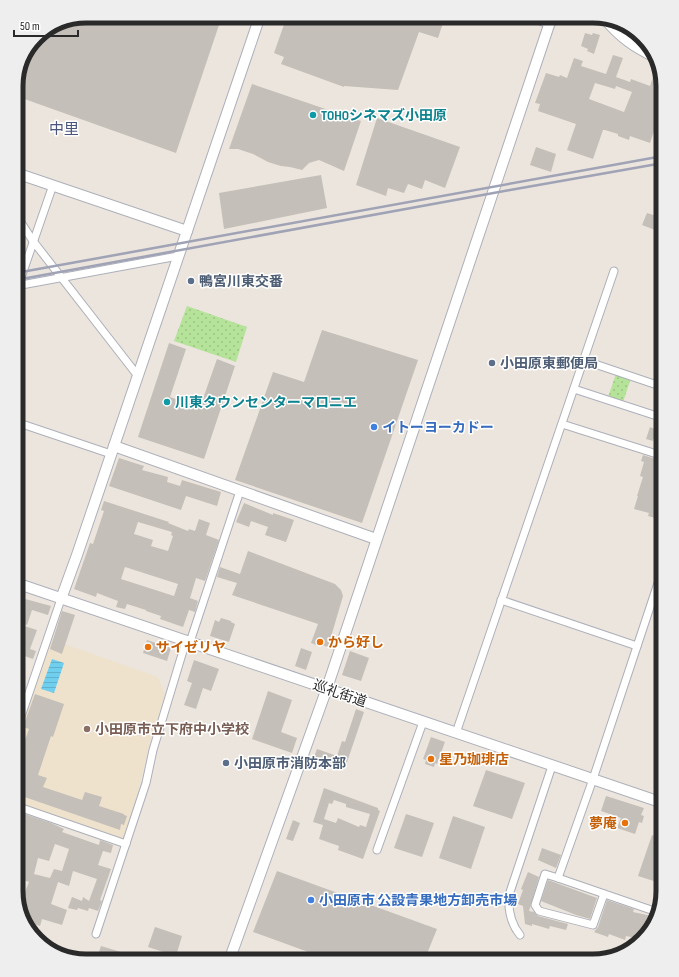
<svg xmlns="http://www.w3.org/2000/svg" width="679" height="977" font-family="'Sofia Sans Condensed','Noto Sans JP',sans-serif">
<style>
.education{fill:#eee2cc}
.grass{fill:url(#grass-dots)}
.water{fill:url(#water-rules)}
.building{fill:#c4bfb8;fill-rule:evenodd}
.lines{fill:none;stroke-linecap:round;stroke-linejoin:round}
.street-casing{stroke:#adb0ba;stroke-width:9}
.secondary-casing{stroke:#adb0ba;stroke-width:12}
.street{stroke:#fff;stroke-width:7}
.secondary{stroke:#fff;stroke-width:10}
.rail{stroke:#9fa3b5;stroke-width:2.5}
.culture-dot{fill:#0f9aa8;stroke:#fff;stroke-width:1.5}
.service-dot{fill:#5c6f8a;stroke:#fff;stroke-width:1.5}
.shop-dot{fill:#3f7fe0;stroke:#fff;stroke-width:1.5}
.food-dot{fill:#e8710a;stroke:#fff;stroke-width:1.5}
.education-dot{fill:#8d6e63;stroke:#fff;stroke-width:1.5}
.labels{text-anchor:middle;stroke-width:3;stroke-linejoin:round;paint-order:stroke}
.culture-label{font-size:14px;font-weight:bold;fill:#0d838f;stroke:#fff;text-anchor:start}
.service-label{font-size:14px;font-weight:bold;fill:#4e5e75;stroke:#fff;text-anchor:start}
.shop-label{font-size:14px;font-weight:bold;fill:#366cbe;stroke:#fff;text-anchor:start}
.food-label{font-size:14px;font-weight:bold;fill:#c56008;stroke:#fff;text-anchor:start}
.street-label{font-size:14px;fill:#2a2a2a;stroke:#fff}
.education-label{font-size:14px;font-weight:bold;fill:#785e54;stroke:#fff;text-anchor:start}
.neighbourhood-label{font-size:15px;fill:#4b557b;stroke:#fff}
.rim{fill:none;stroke:#2a2a2a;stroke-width:5}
</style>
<defs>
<pattern id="grass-dots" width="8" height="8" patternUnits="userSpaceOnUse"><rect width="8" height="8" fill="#b4e399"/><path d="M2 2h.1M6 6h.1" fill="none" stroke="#9bc384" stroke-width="1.8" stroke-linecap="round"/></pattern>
<pattern id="water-rules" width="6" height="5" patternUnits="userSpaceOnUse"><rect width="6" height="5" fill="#70cfee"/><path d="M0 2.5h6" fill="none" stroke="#61b2cc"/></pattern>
</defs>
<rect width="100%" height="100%" fill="#ece5dd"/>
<path class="education" d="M50,639L158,677L165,695L150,741L138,792L123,839L16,803V740Z"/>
<g class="grass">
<path d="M187,306L247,327L236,362L174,341Z"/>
<path d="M616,374L631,378L623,402L608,397Z"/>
</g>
<path class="water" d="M52,659L64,663L54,693L41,689Z"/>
<g class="building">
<path d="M86,16H222L176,153L16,96V81L23,55L40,34Z"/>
<path d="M287,16H421L443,23L438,38L419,32L398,90L344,86V87L281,64L284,57L274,53Z"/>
<path d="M585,33L592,35L593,33L600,35L594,54L587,51L588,49L581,46Z"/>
<path d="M613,55L623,58L616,77L630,82L631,79L650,86L654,74L660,76L663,86V104L650,143L630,136L629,140L618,136V134L605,130H603L593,159L567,150L576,124L538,111L540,104L535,103L546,73L559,77L560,75L567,78L574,58L583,61L581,66L606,74ZM595,83L615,89L616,86L632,92L624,112L589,99Z"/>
<path d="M252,84L361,121L344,171L319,160L309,163L302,170L290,167L281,166L268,162L253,154L238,149H229Z"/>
<path d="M377,118L460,147L445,188L425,180L422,189L408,184L404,193L388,188L386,196L356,185Z"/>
<path d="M536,147L556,154L551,172L530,165Z"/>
<path d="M321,175L327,208L224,229L219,193Z"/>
<path d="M647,213L663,218V233L642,225Z"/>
<path d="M322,330L418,360L362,523L235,480L273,372L304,382Z"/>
<path d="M169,343L186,349L170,397L200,407L217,359L235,366L204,459L138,437Z"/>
<path d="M650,427L663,432V443L653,439V441L646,439Z"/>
<path d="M643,455L662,461L658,472L663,473V477L658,493L663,494V509L659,519L648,516L649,513L634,509L638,496H637L643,477L640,476L644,462L641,461Z"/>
<path d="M119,458L144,466L142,470L168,477L167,482L180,486L182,480L221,492L217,506L186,496L181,510L109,486Z"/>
<path d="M104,501L169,522L168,523L188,531L189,529L195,531L199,519L210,523L206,535L219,540L205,581L196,578L190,598L198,601L195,612L189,610L183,627L160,619L161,616L146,611V610L127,604L125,609L116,607L118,601L97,593L96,597L74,589L90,543L93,544L104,511L101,510ZM138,522L172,532L171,535L173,536L168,551L151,546L153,540L134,534ZM125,567L178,584L174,596L121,579Z"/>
<path d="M244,503L273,515V513L294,520L286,542L265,535L268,527L251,521L249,527L236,522Z"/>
<path d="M248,551L335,584L341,590L343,596L328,647L319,644V646L311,643L318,624L232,595L237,583L217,577L220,567L240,574Z"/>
<path d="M18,597L51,606L48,615L32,610L27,625L16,621V603Z"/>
<path d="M62,611L75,615L62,654L50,649Z"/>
<path d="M221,618L231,621V622L235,624L229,642L210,636L215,620L219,622Z"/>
<path d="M21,625L37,630L30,649L36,651L33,659L16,653L22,636L17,634Z"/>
<path d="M147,640L171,648L167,661L143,653Z"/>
<path d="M301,648L312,652L306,670L295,666Z"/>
<path d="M350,651L369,658L361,681L342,675Z"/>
<path d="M194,660L219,669L211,691L203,688L196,709L184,705L192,683L187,681Z"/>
<path d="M16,690L24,693L16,715Z"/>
<path d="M268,691L292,700L281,732L297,738L292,753L252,739Z"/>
<path d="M35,694L64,704L53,737L51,736L38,775L47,778L43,787L82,800L85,792L102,797L99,806L124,814V815L127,816L124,825L121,824L120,830L16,794V765L29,729L23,727Z"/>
<path d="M356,709L364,712L345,768L314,757L317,749L337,756L342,741L345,742Z"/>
<path d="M431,737L445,742L437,764L435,763L434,767L425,764L426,760L423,759Z"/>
<path d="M486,770L525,783L512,819L473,806Z"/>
<path d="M324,788L378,808V810L380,811L363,859L338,850L339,846L319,839L323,825L313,822ZM334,800L346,804V807L370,814L366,827L360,825L359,827L338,818L336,823L324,819L329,803L332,804Z"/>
<path d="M606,796L644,808L641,815L644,816L642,823L639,822L635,834L617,828L621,818L601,811Z"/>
<path d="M16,811L51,823L64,829L62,832L99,845L100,840L113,845L111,853L103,851L98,865L111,869L100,900L102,901L98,911L89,908L88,911L78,908L77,910L68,908L72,897L82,901L83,897L89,901L97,879L73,871L69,886L58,882L51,904L67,910L62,925L42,919L40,926L24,921L16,892L24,894L29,882L16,878V868L19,855H16ZM55,844L69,849L62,871L54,869L50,878L34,874L38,858L49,861Z"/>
<path d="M406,814L434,823L422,857L394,848Z"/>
<path d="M453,816L485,827L471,869L439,858Z"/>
<path d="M293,820L300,823L293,841L286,839Z"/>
<path d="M652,835L663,839V884L638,876Z"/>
<path d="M542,848L561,855L556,868L538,860Z"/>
<path d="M277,871L437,929L424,961H333L253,932Z"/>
<path d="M528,872L539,877L529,911L534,912L538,916L568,924L566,930L550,926L549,929L532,924V926L525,924L523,906L518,904L523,890L521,889Z"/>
<path d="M548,880L597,898L590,919L576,915L541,901Z"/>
<path d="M607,900L634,909L633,912L656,917L653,926L640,939L626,936L625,940L609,934L608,937L594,932L598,927Z"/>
<path d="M155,927L182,936L176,956L148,947Z"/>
<path d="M101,946L144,959V961H96Z"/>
</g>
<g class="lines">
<g class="street-casing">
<g id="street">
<path d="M16,215L33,241L138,376"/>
<path d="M16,286L178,256"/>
<path d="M16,292L53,185"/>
<path d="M583,360L663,387"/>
<path d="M574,389L663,418"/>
<path d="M16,422L111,454"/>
<path d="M562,424L663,456"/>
<path d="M501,600L637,646"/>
<path d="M190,642L240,491"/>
<path d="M16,731L61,599"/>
<path d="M456,733L614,271"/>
<path d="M16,806L126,844"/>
<path d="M377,850L423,722"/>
<path d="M558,878L545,874L535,905L539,911L593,925L604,894"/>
<path d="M657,912L558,878L593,779L663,568"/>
<path d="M96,934L146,783L153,750L186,641"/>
<path d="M520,935C511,924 508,909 509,895L552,766"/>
</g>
</g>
<g class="secondary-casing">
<g id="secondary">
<path d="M531,16L550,23"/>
<path d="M605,19C620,37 634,47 655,57"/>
<path d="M16,173L187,231"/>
<path d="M114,446L376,539"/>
<path d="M16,583L663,803"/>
<path d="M61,599L77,555L260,16"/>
<path d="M229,961L327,688L552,16"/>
</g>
</g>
<use href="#street" class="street"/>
<use href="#secondary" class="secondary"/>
<g class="rail">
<path d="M16,273L663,156"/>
<path d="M16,280L510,190L663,163"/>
</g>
</g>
<g class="culture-dot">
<circle cx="313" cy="115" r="4"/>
<circle cx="167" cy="402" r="4"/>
</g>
<g class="service-dot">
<circle cx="191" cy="281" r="4"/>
<circle cx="492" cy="363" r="4"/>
<circle cx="226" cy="763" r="4"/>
</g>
<g class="shop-dot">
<circle cx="374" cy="427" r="4"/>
<circle cx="311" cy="900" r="4"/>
</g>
<g class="food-dot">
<circle cx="320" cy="642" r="4"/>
<circle cx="148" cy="647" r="4"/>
<circle cx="431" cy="759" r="4"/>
<circle cx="625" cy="823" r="4"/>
</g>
<circle class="education-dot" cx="87" cy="729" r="4"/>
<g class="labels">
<g class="culture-label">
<text x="321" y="120">TOHOシネマズ小田原</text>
<text x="175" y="407">川東タウンセンターマロニエ</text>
</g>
<g class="service-label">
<text x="199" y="286">鴨宮川東交番</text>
<text x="500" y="368">小田原東郵便局</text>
<text x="234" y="768">小田原市消防本部</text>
</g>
<g class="shop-label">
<text x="382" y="432">イトーヨーカドー</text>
<text x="319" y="905">小田原市 公設青果地方卸売市場</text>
</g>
<g class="food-label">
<text x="328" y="647">から好し</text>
<text x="156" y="652">サイゼリヤ</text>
<text x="439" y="764">星乃珈琲店</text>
<text x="617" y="828" text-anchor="end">夢庵</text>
</g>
<g class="street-label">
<text transform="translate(340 693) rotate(19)" y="5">巡礼街道</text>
</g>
<g class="education-label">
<text x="95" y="734">小田原市立下府中小学校</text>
</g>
<g class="neighbourhood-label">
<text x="64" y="134">中里</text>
</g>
</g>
<path d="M0 0H679V977H0ZM86 23H593A63 63 0 0 1 656 86V891A63 63 0 0 1 593 954H86A63 63 0 0 1 23 891V86A63 63 0 0 1 86 23Z" fill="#eee" fill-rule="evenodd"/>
<path class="rim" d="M86 23H593A63 63 0 0 1 656 86V891A63 63 0 0 1 593 954H86A63 63 0 0 1 23 891V86A63 63 0 0 1 86 23Z"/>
<path d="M14 30v6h64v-6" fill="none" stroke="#2a2a2a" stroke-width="2"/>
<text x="20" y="30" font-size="12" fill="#2a2a2a" stroke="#ffffff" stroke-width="3" paint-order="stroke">50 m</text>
</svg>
